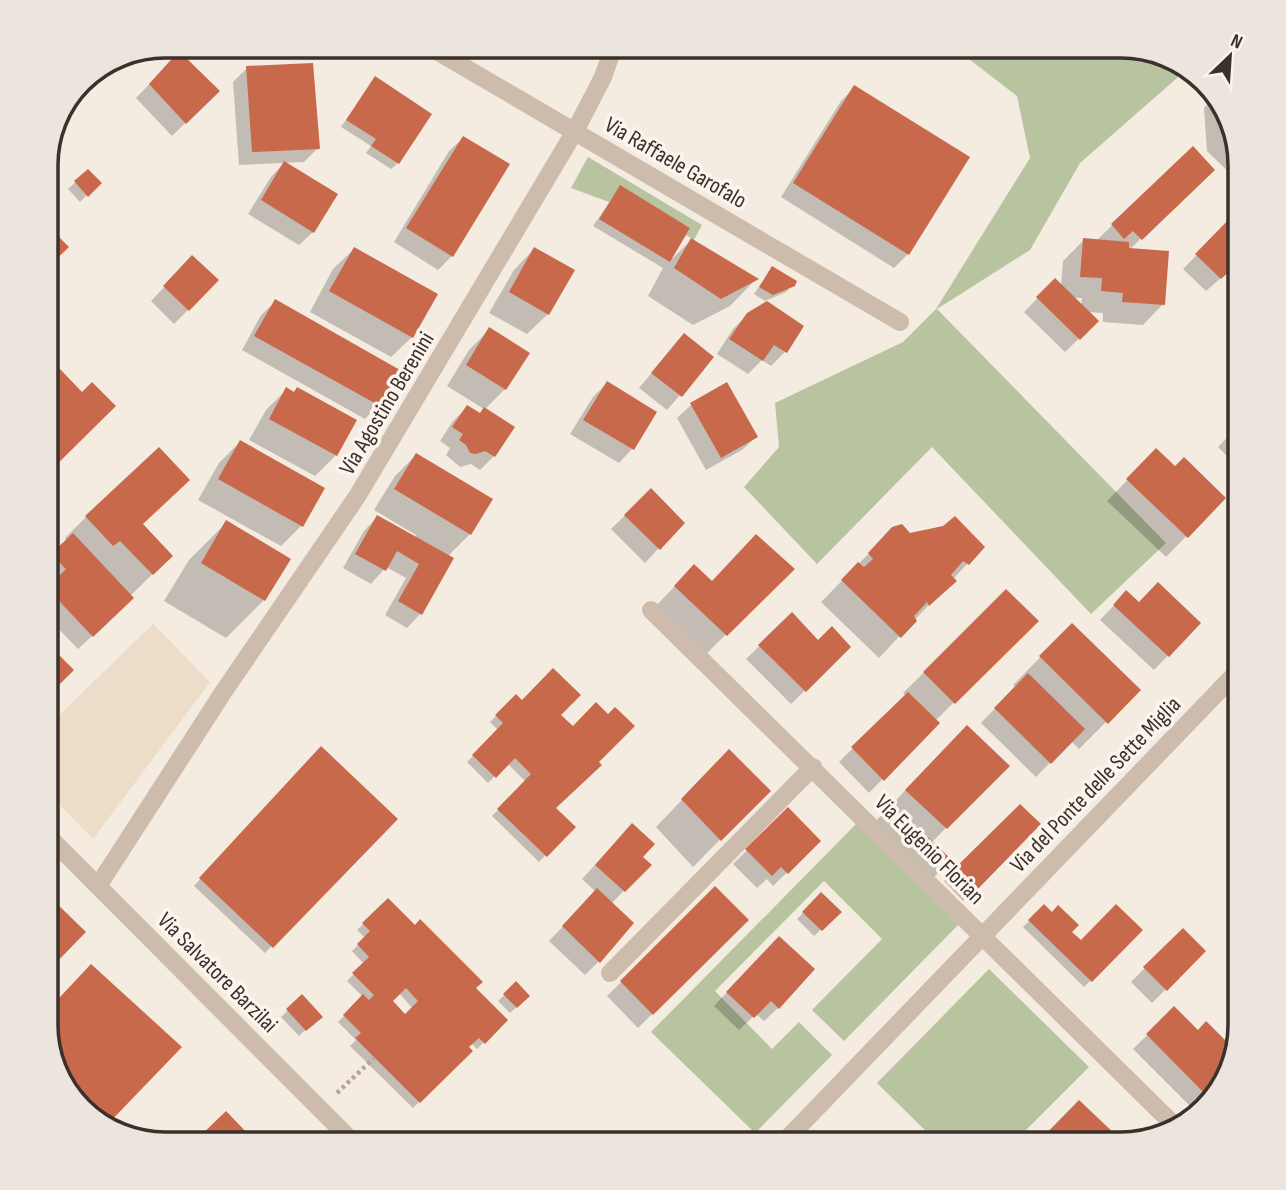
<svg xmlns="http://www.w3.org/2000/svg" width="1286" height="1190" font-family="'Sofia Sans Condensed',sans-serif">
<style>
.green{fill:#b8c4a0}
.plaza{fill:#ecdcc8}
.shadow{fill:#0003;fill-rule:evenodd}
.building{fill:#c8694b;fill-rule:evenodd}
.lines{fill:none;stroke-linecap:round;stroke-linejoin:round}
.path{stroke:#b9a596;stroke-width:4.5;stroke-dasharray:3.5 3.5;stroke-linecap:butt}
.service{stroke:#cdbbac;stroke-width:18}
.minor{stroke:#cdbbac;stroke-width:18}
.labels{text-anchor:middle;stroke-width:7;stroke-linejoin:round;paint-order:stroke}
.street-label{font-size:23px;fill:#3b302b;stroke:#fbf5ee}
.rim{fill:none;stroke:#3b302b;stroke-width:3.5}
</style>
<rect width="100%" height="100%" fill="#f4ebe1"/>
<g class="green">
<path d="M952,46H1128L1185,71L1080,163L1030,250L937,309L1166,543L1091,614L932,447L817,564L744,487L779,447L775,403L903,342L936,309L1030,158L1017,96Z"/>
<path d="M588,157L702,225L694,240L686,235L690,228L620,186L609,202L571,188Z"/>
<path d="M858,822L960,923L844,1041L812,1010L882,939L824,881L715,991L772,1049L799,1022L832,1055L755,1133L651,1032Z"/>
<path d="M989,969L1089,1067L1012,1144H939L877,1083Z"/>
</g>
<path class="plaza" d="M153,624L210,682L93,839L46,791V728Z"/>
<g class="shadow">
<path d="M526,46H555L544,56Z"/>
<path d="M669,46H707L696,57L670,59Z"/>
<path d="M166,67L218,91L172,136L136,98Z"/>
<path d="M247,68L318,148L304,162L239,165L233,82Z"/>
<path d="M375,79L398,163L391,169L366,153L371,146L341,127Z"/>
<path d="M855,87L908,254L894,268L781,197L841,101Z"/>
<path d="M1213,98L1240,158V183L1207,151L1204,108Z"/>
<path d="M463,138L452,256L438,270L394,242L449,151Z"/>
<path d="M1193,148L1199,183L1129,250L1163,304L1143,325L1103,322V313L1088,312L1097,321L1065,352L1024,312L1055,280L1061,286L1063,261L1084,240L1100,241L1098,239ZM1073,298H1082L1081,305Z"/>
<path d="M284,163L313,232L299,245L248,214L271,177Z"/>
<path d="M88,171L99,183L80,202L68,189Z"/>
<path d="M620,188L688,229L669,262L691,240L756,279L730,306L693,325L648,296L663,268L593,226Z"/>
<path d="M1240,211V261L1206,291L1183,269Z"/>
<path d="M354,249L412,337L391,357L310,312L333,269Z"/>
<path d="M534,249L548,314L527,334L489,313L514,270Z"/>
<path d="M192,258L217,281L174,324L151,301Z"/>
<path d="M772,268L793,284L786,292L765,301L754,294Z"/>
<path d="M275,302L397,371L378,405L365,419L242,350L261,315Z"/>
<path d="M748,314L802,326L785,352L771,366L762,360L748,374L717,354L733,329Z"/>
<path d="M490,329L505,389L484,410L494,456L480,470L471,464L460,467L446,455L450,448L440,441L453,421L467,407L479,415L484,409L447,386L469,350Z"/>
<path d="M684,335L712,358L667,410L639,388Z"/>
<path d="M607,383L655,413L632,449L619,463L570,434L593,397Z"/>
<path d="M727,385L756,437L742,450L706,470L677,418L691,405Z"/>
<path d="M287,389L293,393L297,389L336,455L315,476L249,440L266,410Z"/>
<path d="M1240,424V469L1218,447Z"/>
<path d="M240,442L301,526L281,546L198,500L219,463Z"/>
<path d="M159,449L141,525L171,556L130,596L118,612L78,649L56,626L46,636V591L53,584L46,576V562L68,541L65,538L86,517Z"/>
<path d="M1156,451L1175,469L1224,498L1166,557L1107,501Z"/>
<path d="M416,455L490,500L470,534L447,557L420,614L407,628L385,615L406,578L386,567L371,584L343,568L364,531L377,517L415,538L416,535L374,510L395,476Z"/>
<path d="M651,490L682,523L645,563L611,529Z"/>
<path d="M227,522L264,600L226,638L164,601L189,560Z"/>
<path d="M893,529L968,563L879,658L821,602Z"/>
<path d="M694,566L711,583L792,569L705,655L655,607Z"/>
<path d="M1006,592L1036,621L935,721L937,723L869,793L839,762L906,696L903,693Z"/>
<path d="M1126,593L1139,604L1199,623L1154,670L1100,620Z"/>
<path d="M792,614L818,643L849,647L791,704L746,659Z"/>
<path d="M1072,625L1138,690L1079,749L1071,741L1036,777L981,723L1016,687L1013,685Z"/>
<path d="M516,696L522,702L559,715L554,808L573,827L539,862L492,816L526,782L507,763L488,783L467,762L498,730L490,722Z"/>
<path d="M314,754L395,819L265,953L194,886Z"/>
<path d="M929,766H1007L931,843L950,861L934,877L868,829Z"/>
<path d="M702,779L768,791L693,867L656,827Z"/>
<path d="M1020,806L1039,824L963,901L944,881Z"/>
<path d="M788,810L819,841L773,886L767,879L757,888L733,864Z"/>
<path d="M619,839L649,865L611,904L599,961L585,975L549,941L596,892L582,879Z"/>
<path d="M715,889L747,920L638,1028L607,996Z"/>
<path d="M821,895L839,912L814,936L797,919Z"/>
<path d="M388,900L506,1020L477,1049L471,1043L467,1047L471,1051L413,1108L350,1046L356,1040L338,1022L363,997L347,981L364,964L352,951L365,938L357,930ZM399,993L413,1009L405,1016L391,1001Z"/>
<path d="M1044,906L1081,942L1141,930L1084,987L1023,927Z"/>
<path d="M1183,930L1204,951L1152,1003L1131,982Z"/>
<path d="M765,952L778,1008L764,1021L756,1014L739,1030L714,1006Z"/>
<path d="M516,984L528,996L510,1013L498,1001Z"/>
<path d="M302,997L320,1016L299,1036L281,1017Z"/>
<path d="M1174,1009L1198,1032L1206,1023L1235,1052L1231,1071L1205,1110L1197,1113L1133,1049Z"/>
</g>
<g class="building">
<path d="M179,51L220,91L186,124L149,84Z"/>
<path d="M313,63L320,149L252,152L246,66Z"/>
<path d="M375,76L432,114L399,164L371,146L376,139L346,120Z"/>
<path d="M854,85L970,157L909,255L793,183Z"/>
<path d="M463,136L510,164L453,257L406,228Z"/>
<path d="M1193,146L1215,170L1142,240L1133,231L1124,239L1111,224Z"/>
<path d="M284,161L338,194L314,233L261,200Z"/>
<path d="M88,169L102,183L88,197L74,181Z"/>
<path d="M620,185L690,228L670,262L599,219Z"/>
<path d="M1240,208V262L1221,279L1195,254Z"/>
<path d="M46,224L69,247L46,269Z"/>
<path d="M691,238L694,240L759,279L721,299L674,268Z"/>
<path d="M1083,238L1129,242V248L1169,251L1165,305L1122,302L1123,293L1101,291L1102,278L1080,277Z"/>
<path d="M354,247L438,294L413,338L329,291Z"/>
<path d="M534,247L575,270L549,315L509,292Z"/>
<path d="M192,255L219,280L189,311L163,286Z"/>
<path d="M772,266L797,281L795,286L773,295L759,287Z"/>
<path d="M1055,278L1099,321L1080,340L1036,297Z"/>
<path d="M275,299L400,370L380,406L254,336Z"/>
<path d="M767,301L804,326L787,353L774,345L763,361L729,339L747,313Z"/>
<path d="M489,327L530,353L506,390L466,365Z"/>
<path d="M684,333L714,357L682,397L651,373Z"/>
<path d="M59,368L82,392L92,382L116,406L46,475V381Z"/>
<path d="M607,381L657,412L634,450L583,420Z"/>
<path d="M727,382L758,437L721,458L690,403Z"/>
<path d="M286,387L294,392L297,387L357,420L337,456L269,419Z"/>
<path d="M467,405L480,413L484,407L515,427L495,457L485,451L476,454L470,453L466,445L459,440L463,434L452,427Z"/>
<path d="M240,440L325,488L303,527L218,479Z"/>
<path d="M159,447L190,480L143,524L173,556L153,575L120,541L113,546L85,516Z"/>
<path d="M1156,448L1175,466L1184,457L1226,498L1188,538L1126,479Z"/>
<path d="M416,453L493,499L471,535L394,489Z"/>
<path d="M651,488L685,523L660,550L624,515Z"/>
<path d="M377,515L454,558L422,615L398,601L419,564L397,551L386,571L355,554Z"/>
<path d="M955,516L985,547L969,565L963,561L951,575L957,581L929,606L927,602L914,616L917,621L901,638L841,580L858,562L864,567L873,559L868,553L892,527L902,524L910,533L943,526Z"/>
<path d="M226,520L291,559L265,601L201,563Z"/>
<path d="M73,533L134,598L93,637L47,588L66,569L51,554Z"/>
<path d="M756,534L795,569L727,636L674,586L694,564L712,581Z"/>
<path d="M1158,582L1201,623L1169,657L1113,605L1126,590L1139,602Z"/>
<path d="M1006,589L1039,621L955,704L923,672Z"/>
<path d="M792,612L818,640L832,626L851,647L806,692L758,645Z"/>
<path d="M46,613L58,626L46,638Z"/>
<path d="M1072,623L1141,690L1108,724L1039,656Z"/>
<path d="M46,642L74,670L46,698Z"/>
<path d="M553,668L581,695L561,715L573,726L596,702L608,714L615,707L635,726L599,762L602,765L556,808L576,827L547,857L497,809L531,774L515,758L496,778L472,755L503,723L495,715L516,694L522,700Z"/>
<path d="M1028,673L1085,729L1051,764L994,708Z"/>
<path d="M908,692L940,723L884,781L851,747Z"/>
<path d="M967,725L1010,766L947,829L905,790Z"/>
<path d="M321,746L398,819L273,948L199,878Z"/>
<path d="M729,749L771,791L721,841L681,799Z"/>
<path d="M1020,804L1041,824L971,896L949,874Z"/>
<path d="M788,807L821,841L788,874L781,867L772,876L745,849Z"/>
<path d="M900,811L953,861L942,872L889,822Z"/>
<path d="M632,823L655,844L643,857L652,865L625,892L595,865Z"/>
<path d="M715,886L749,920L653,1015L620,981Z"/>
<path d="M597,888L634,923L600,963L562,926Z"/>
<path d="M821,892L842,912L822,931L802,912Z"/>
<path d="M51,898L86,932L46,973V904Z"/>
<path d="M388,898L415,925L420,919L483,982L476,988L508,1020L485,1044L479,1038L469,1047L473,1051L420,1103L355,1038L361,1033L343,1015L363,994L369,1000L374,995L352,973L369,957L357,944L370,931L362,923ZM406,988L418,1001L405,1014L393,1001Z"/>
<path d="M1044,904L1052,912L1058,905L1079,925L1072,932L1081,940L1116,904L1143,930L1092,982L1028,920Z"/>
<path d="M1183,928L1206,951L1167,991L1143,967Z"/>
<path d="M779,936L815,969L779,1009L771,1001L754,1018L726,992Z"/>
<path d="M91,964L182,1047L106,1126L80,1109L46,1032V1012Z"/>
<path d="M516,981L530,996L517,1008L503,994Z"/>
<path d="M302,994L323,1017L306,1031L286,1009Z"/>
<path d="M1174,1006L1198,1030L1206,1021L1235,1050L1231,1071L1211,1100L1146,1034Z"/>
<path d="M1079,1100L1117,1136L1110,1144H1036Z"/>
<path d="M226,1111L251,1137L243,1144H192Z"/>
</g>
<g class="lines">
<path class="path" d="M337,1093L374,1058"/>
<path class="service" d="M610,973L813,767"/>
<g class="minor">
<path d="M428,46L900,322"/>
<path d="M57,117L64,110"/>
<path d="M651,610L1173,1124"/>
<path d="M46,834L355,1144"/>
<path d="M98,886L224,691L358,495L575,131L603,77L614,46"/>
<path d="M782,1144L1240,669"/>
</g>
</g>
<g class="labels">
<g class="street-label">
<text transform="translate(676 162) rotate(30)" y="8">Via Raffaele Garofalo</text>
<text transform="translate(386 403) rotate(-59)" y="8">Via Agostino Berenini</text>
<text transform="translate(1095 784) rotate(-46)" y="8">Via del Ponte delle Sette Miglia</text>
<text transform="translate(930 849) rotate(45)" y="8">Via Eugenio Florian</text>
<text transform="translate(218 972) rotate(45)" y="8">Via Salvatore Barzilai</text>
</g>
</g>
<path d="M0 0H1286V1190H0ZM165 58H1121A107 107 0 0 1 1228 165V1025A107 107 0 0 1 1121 1132H165A107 107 0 0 1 58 1025V165A107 107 0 0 1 165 58Z" fill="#ece5de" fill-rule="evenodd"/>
<path class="rim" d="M165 58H1121A107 107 0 0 1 1228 165V1025A107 107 0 0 1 1121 1132H165A107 107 0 0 1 58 1025V165A107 107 0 0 1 165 58Z"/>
<g transform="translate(1230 56) rotate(25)" stroke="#fbf5ee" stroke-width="5" paint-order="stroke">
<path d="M0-5L12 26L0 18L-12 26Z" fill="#3b302b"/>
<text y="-10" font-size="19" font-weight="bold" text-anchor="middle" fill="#3b302b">N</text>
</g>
</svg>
